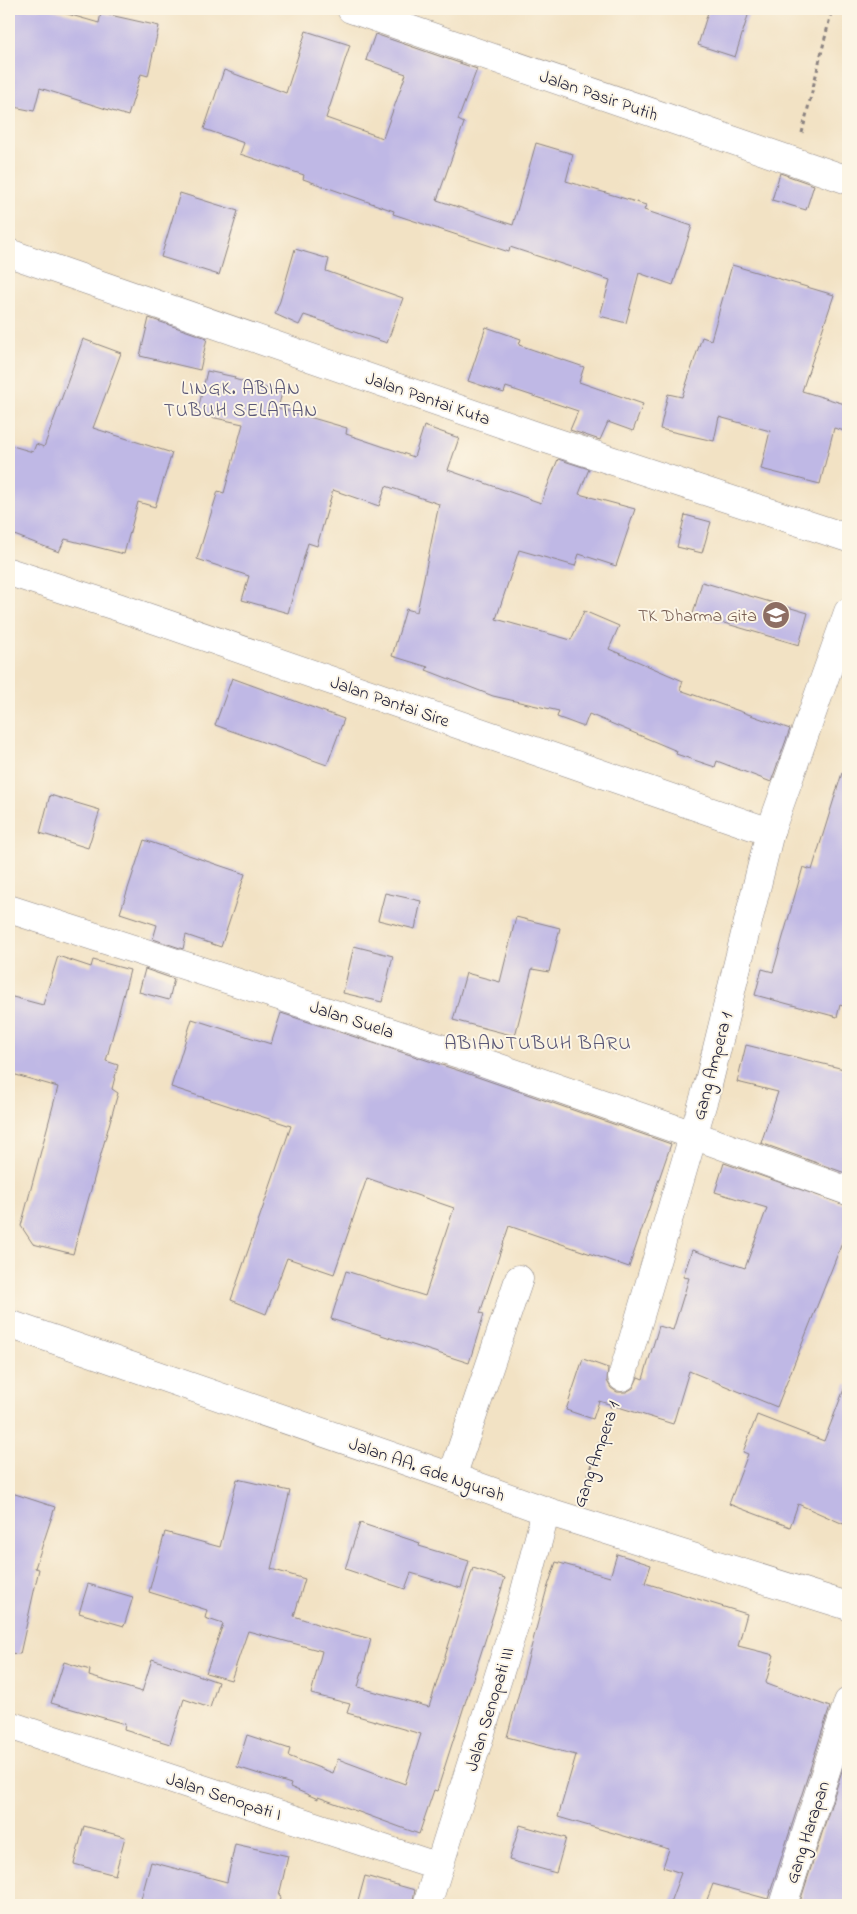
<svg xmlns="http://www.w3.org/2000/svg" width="857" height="1914" font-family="'Indie Flower',sans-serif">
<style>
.building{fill:#bfb8e5}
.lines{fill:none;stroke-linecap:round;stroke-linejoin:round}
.minor-casing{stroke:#8a8280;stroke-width:29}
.major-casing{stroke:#8a8280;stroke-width:29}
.path{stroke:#8a8280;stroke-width:3;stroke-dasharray:4 4;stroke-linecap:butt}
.minor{stroke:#fff;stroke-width:28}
.major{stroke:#fff;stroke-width:28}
.labels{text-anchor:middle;stroke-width:4;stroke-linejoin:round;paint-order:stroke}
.street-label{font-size:18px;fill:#22223b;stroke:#fcf5e5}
.education-label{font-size:18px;fill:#785e54;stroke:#fcf5e5;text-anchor:end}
.neighbourhood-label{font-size:19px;letter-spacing:1px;fill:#595676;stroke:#fcf5e5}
.quarter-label{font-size:20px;letter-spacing:1px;fill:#595676;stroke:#fcf5e5}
</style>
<rect width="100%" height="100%" fill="#fcf5e5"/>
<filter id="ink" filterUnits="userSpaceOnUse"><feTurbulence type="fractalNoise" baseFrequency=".02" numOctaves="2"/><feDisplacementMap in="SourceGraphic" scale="10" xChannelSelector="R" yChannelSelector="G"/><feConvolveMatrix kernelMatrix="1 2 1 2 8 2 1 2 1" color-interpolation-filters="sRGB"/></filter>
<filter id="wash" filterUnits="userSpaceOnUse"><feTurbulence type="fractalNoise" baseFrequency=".0096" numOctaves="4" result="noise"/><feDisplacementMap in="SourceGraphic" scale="20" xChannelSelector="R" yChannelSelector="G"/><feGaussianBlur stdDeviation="1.12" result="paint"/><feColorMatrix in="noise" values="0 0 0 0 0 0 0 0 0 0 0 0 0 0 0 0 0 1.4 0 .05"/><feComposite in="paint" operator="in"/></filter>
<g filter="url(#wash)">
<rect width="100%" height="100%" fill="#f2e2c4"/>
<g id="blocks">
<g class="building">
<path d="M9,9H50L99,23L101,13L159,26L148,76L141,74L128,116L40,88L34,111L9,106Z"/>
<path d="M709,9H750L735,57L698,45Z"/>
<path d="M306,31L350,45L326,118L383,138L406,74L366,60L375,34L477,69L458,120L464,123L437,200L513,225L536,143L573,154L566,181L646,205L644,210L692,226L673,285L639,273L626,323L600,316L610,280L510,247L509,252L393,214L394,211L303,179L304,175L240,154L244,143L204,129L224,70L286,93Z"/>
<path d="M780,173L814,185L806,210L772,200Z"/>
<path d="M180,193L238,211L219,275L161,257Z"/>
<path d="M295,249L329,259L326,271L403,298L387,343L304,315L299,325L275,314L280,301Z"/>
<path d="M732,265L834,295L802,391L848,405V432L834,428L820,484L761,469L770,431L719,417L714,441L660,429L668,394L682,397L702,337L711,340Z"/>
<path d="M149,318L207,338L200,370L140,356Z"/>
<path d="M486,327L521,339L519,345L584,367L579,382L643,404L633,431L608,422L600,440L570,430L578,411L506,387L504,393L468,381Z"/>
<path d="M83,339L121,353L93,428L172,453L155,507L138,502L124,554L65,539L59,552L9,533V445L33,452L36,444L44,447Z"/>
<path d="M207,371L235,377L234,379L282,393L278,408L347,428L346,434L414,457L424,426L459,438L448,470L541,503L558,459L589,469L579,494L635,509L616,566L579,554L575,566L519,550L496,619L571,640L584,611L619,626L609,649L683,681L680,690L790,729L771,782L717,761L715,767L676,754L677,751L589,714L584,727L557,717L559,711L493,696L426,670L428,667L392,656L406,609L417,612L439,504L386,486L379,506L333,490L317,546L308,543L288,613L242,600L249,576L197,559L218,491L224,493L243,424L197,414Z"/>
<path d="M685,515L711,522L702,553L677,547Z"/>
<path d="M702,582L808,613L799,645L693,614Z"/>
<path d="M232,678L344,719L327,765L215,725Z"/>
<path d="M842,773L848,774V1008L840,1005L837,1017L755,995L762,969L773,972L803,867L812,870Z"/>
<path d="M50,795L100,810L88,848L40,833Z"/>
<path d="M144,840L245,874L221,947L186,935L183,949L153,939L157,925L120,913Z"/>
<path d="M385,893L421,901L415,929L378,920Z"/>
<path d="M516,917L560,928L549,972L532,969L515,1036L453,1020L466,973L500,982Z"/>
<path d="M354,946L393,956L382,1002L343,993Z"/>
<path d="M58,956L91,967L93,960L130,970L106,1061L118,1065L112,1089L118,1093L73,1254L33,1244L21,1226L58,1087L9,1073V996L43,1005Z"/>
<path d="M145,969L174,979L169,1000L139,992Z"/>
<path d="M281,1013L463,1072L671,1144L629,1267L509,1226L480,1313L484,1314L469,1363L331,1319L346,1271L425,1296L454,1208L367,1178L334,1274L287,1258L266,1314L231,1300L291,1126L171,1087L192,1019L271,1044Z"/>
<path d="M746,1045L848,1070V1174L761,1143L778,1092L737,1082Z"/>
<path d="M724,1163L848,1206V1228L777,1407L689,1371L673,1424L599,1401L593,1419L566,1410L583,1359L608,1368L607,1381L611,1388L617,1392H626L633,1388L638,1377L643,1379L659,1326L673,1330L689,1278L683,1277L692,1250L745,1268L767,1208L715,1192Z"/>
<path d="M846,1384H848V1526L798,1504L790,1527L729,1504L748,1454L743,1452L757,1415L824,1441Z"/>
<path d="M237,1479L290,1491L271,1569L305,1579L294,1616L328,1628L371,1639L358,1687L429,1707L473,1568L505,1578L437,1791L434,1790L419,1834L318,1797V1799L290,1787L291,1784L237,1767L247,1735L290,1749L288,1756L333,1773L338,1759L405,1784L421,1734L347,1713L350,1704L311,1694L322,1651L248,1631L231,1680L206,1673L223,1624L205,1618L207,1610L149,1592L165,1532L220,1547Z"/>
<path d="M9,1492L55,1507L35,1568L39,1569L20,1654L9,1653Z"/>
<path d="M360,1523L420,1543L419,1546L469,1561L461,1588L411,1573L405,1589L345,1569Z"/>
<path d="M617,1554L651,1565L645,1583L747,1614L738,1646L774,1655L766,1682L767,1684L830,1707L768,1899L713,1884L705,1905H669L681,1873L663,1867L669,1849L558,1817L576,1755L507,1737L546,1592L556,1562L610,1577Z"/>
<path d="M88,1584L133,1597L124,1626L79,1613Z"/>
<path d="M152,1659L218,1682L210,1708L184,1699L170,1744L124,1730L125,1724L51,1703L64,1662L90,1670L89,1676L142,1692Z"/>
<path d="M848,1752V1905H799Z"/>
<path d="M520,1825L566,1838L556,1873L509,1860Z"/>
<path d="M84,1826L125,1837L115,1875L74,1864Z"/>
<path d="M235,1844L288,1856L279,1896L281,1897L280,1905H162L141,1899L151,1862L227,1882Z"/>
<path d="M365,1876L415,1890L412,1905H357Z"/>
</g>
</g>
</g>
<g filter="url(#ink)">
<use href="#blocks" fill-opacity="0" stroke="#8a8280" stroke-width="1"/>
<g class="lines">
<g class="minor-casing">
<g id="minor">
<path d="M351,9L848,180"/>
<path d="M9,253L534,435L848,538"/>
<path d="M9,572L118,607L770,832"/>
<path d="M9,909L468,1057L693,1135L848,1191"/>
<path d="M622,1377L708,1085L770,832L848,612"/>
<path d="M452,1477L519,1279"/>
<path d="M9,1725L439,1867"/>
<path d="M427,1905L523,1598L546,1511"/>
<path d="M783,1905L848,1702"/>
</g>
</g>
<g class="major-casing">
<path id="major" d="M9,1324L452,1477L546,1511L848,1606"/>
</g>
<g class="path">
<path d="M802,133L832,9"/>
<path d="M583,1491L612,1404"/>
</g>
<use href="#minor" class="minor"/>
<use href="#major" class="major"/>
</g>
</g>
<defs>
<g id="school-disc" transform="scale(1.4375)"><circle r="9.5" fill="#8d6e63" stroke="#fcf5e5"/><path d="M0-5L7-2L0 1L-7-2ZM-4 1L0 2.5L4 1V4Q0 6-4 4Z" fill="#fff"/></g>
</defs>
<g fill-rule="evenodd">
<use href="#school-disc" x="776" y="615"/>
</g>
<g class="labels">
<g class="street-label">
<text transform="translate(599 95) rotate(19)" y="6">Jalan Pasir Putih</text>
<text transform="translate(428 398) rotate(19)" y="6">Jalan Pantai Kuta</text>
<text transform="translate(390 701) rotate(19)" y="6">Jalan Pantai Sire</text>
<text transform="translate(352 1019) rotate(18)" y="6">Jalan Suela</text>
<text transform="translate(712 1066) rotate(-75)" y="6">Gang Ampera 1</text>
<text transform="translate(596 1454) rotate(-71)" y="6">Gang Ampera 1</text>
<text transform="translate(427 1469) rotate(19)" y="6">Jalan AA. Gde Ngurah</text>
<text transform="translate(489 1709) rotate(-73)" y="6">Jalan Senopati III</text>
<text transform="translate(224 1796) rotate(18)" y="6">Jalan Senopati I</text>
<text transform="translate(807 1832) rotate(-72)" y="6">Gang Harapan</text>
</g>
<g class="education-label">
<text x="757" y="621">TK Dharma Gita</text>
</g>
<g class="neighbourhood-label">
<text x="241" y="394">LINGK. ABIAN<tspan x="241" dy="22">TUBUH SELATAN</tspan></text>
</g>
<g class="quarter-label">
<text x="538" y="1049">ABIANTUBUH BARU</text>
</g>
</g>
<rect width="857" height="1914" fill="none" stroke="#fcf5e5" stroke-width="30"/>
</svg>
